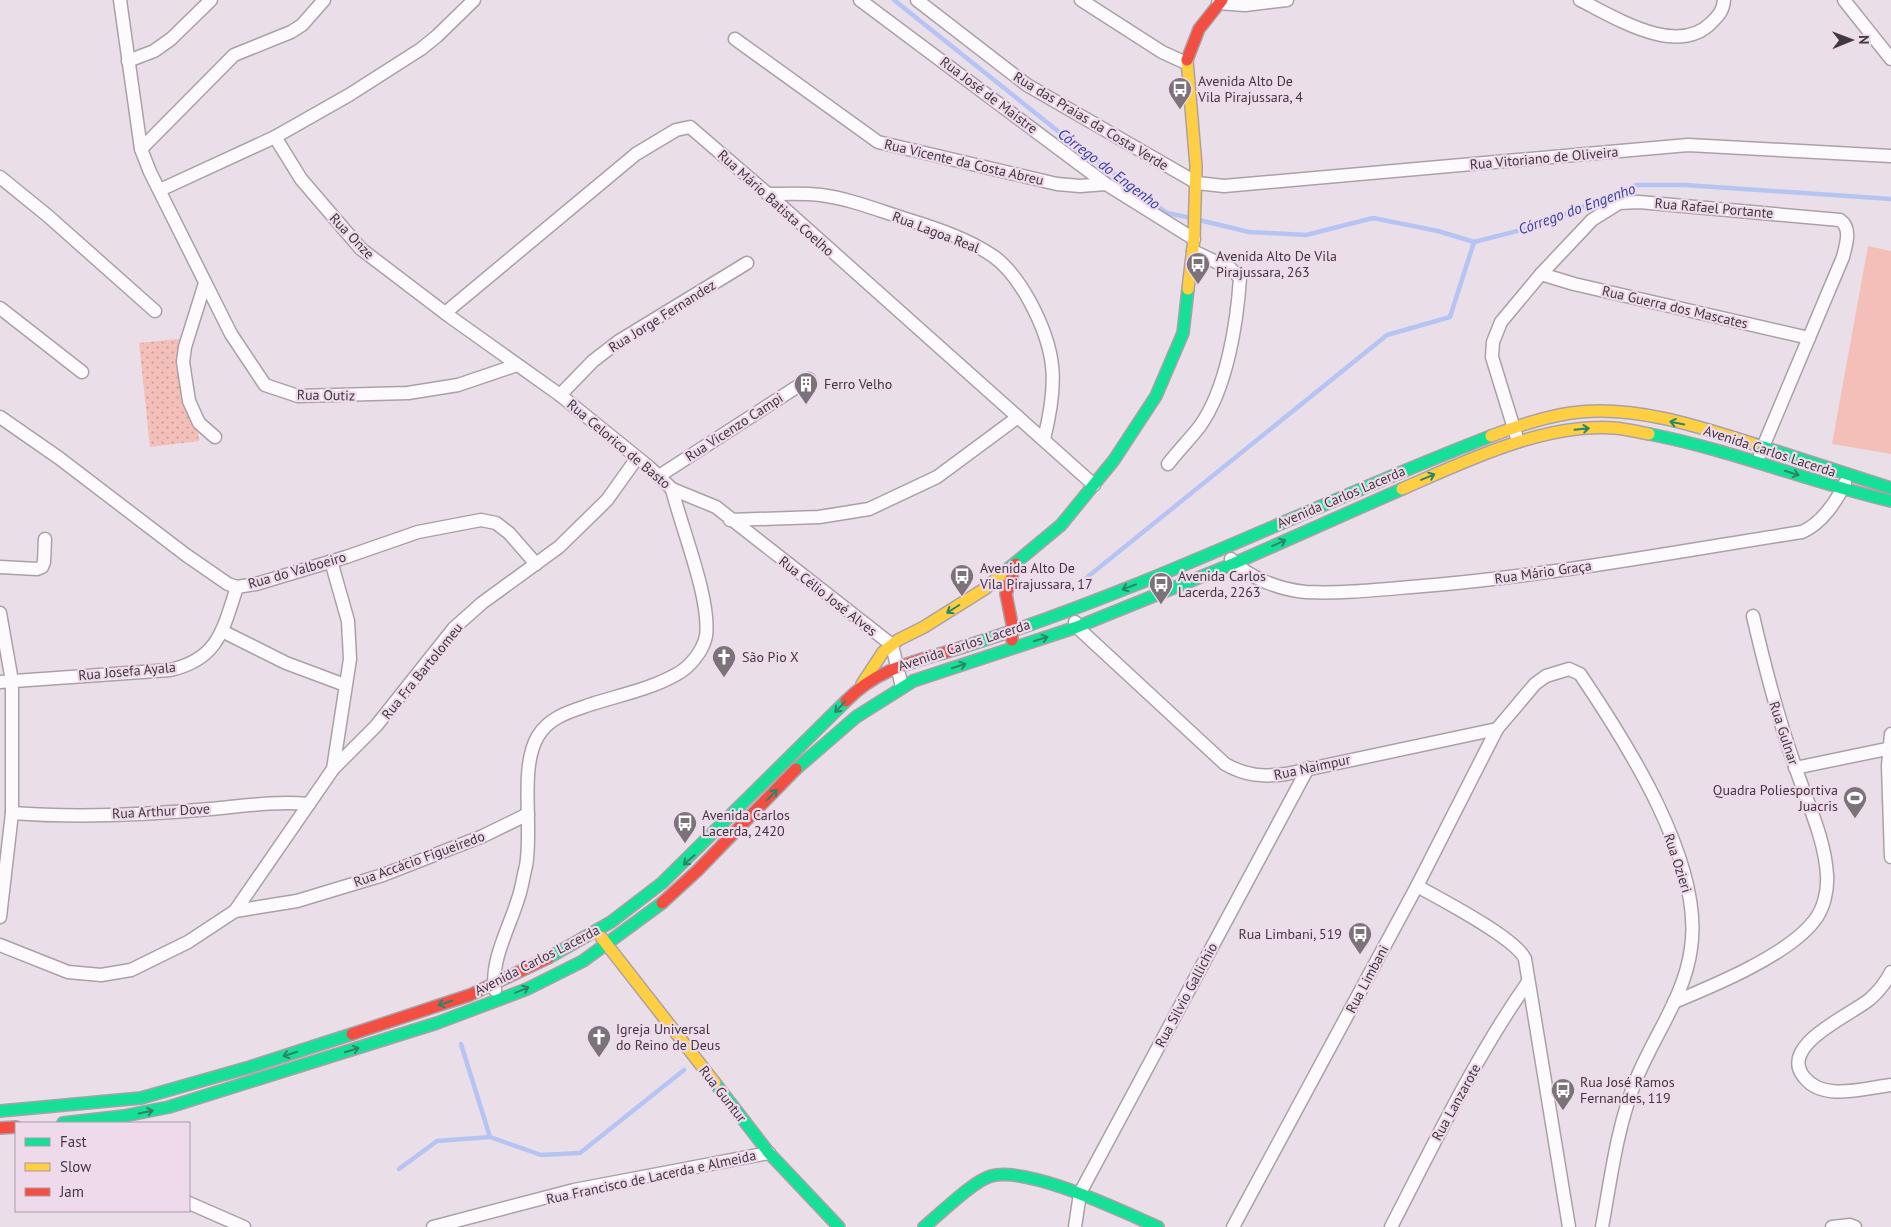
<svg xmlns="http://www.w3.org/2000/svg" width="1891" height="1227" font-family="'PT Sans',sans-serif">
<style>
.grass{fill:#f4bfb8}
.park{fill:url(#park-dots)}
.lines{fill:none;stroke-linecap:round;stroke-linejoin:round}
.stream{stroke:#b6c4f3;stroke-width:4.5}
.street-casing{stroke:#aaa1a8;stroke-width:15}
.fast-casing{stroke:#aaa1a8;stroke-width:14}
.slow-casing{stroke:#aaa1a8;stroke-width:14}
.jam-casing{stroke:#aaa1a8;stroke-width:14}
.street{stroke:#fcfafc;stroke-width:12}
.fast{stroke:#16e098;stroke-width:11}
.slow{stroke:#ffcf43;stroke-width:11}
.jam{stroke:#f24e42;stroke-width:11}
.oneway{stroke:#2d8467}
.labels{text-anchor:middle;stroke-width:4.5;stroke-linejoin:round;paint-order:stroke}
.poi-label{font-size:14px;fill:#40383f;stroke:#efdaec;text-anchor:start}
.street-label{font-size:14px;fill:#40383f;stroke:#efdaec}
.water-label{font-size:15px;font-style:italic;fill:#2e449f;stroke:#efdaec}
</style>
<defs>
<pattern id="park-dots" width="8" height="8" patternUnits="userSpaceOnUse" patternTransform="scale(1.25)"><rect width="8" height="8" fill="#f4bfb8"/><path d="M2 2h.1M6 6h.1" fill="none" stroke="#c79c97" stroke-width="1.8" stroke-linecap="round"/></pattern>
</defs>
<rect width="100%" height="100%" fill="#eadfe8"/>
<path class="grass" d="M1868,246L1891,251V454L1832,444Z"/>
<path class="park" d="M188,338L199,441L150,447L139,343Z"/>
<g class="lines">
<g class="stream">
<path d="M894,0L1074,144L1167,213L1191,218"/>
<path d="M1199,220L1249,232L1306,235L1373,218L1438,231L1474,242L1533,227L1636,185H1685L1891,199"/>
<path d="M1080,583L1387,335L1450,317L1474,242"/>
<path d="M461,1044L490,1137L541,1155L580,1153L684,1070"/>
<path d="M399,1169L437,1141L490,1137"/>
</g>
<g class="street-casing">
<g id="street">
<path d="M120,0L141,149L150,172L231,334L265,385L298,396L408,393L458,385L517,365"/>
<path d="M860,0L1106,184L1194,239"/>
<path d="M917,0L1027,85L1197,183L1224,186L1688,145L1891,156"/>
<path d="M1081,0L1162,52L1186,63"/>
<path d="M1580,0C1616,18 1677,57 1711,23C1719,15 1723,11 1724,0"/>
<path d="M1844,0L1891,59"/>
<path d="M1218,3L1245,5L1287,0"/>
<path d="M735,39L878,142L1057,184L1080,186L1106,184"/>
<path d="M128,61L154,51L171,39L211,0"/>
<path d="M275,137L301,179L361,249L449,316L560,395L649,467L672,489L716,507L892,645L902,687"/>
<path d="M141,149L234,55L291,32L302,25L324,0"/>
<path d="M0,177L48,216L155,311"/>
<path d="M160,190L275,137L349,95L421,49L437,36L474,0"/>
<path d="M768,194C785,194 804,193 821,195C851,199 880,211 909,220C938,229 968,239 993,256C1009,267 1020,284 1029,300C1057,351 1058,383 1044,439"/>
<path d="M1541,274L1574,284L1809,338"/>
<path d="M205,283L185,347L183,362L189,401L199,423L215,437"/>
<path d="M0,308L82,372"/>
<path d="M445,313L636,154L676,130L690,127L768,194L1094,485"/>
<path d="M560,395L593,361L619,341L747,263"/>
<path d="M0,417L59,458L186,555L228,584L237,587L256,584L346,557L418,532L481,520L496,523L509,533L536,564"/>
<path d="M1516,435L1492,357L1493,342L1501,322L1541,274L1592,220L1619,203L1639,202L1840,220C1852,228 1846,245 1843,257L1760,454"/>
<path d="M1168,464C1178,451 1190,439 1200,426C1227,388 1237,323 1240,278L1231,269L1193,251"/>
<path d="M659,476L809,379"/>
<path d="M730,520L819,517L869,509L937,477L1018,417"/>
<path d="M1231,559C1248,578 1281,590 1306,592C1349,594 1392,588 1435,585C1558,574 1680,551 1802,532C1821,524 1837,501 1845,483"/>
<path d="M331,561L348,621L350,659L333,769"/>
<path d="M0,567L37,569L42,567L44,562L45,539"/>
<path d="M0,613L12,681V813L0,917"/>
<path d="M1075,622L1077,627L1225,764C1246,776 1263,777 1286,774L1497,729"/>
<path d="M222,631L286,663L345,685"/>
<path d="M0,682L170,670C219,659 223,629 237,587"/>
<path d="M1891,734L1888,766L1891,857"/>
<path d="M1795,768L1891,748"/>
<path d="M12,813C77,818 145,815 210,809C243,806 275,801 309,804"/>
<path d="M1417,886C1440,899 1516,938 1525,959L1569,1227"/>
<path d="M235,911L333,769L376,726L454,628L482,603L559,547L607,500L637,458"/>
<path d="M0,945L68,972L101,975L131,970L188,942L235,911L297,901L383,875L483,836L528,814"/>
<path d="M1891,972C1886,982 1879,991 1870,999C1851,1015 1778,1045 1804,1077C1823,1102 1864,1088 1891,1085"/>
<path d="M495,990C490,961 510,926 518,899C522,888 523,877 526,866C533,829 519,767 538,736C550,716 572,711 592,704C620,695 651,689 677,674C690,667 703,651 706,636C711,599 681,527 672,489"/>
<path d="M1674,1002C1713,986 1788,955 1814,921C1824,909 1828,890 1827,875C1825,838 1806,800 1795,766C1777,715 1765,668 1753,616"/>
<path d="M189,1203L244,1227"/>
<path d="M433,1227L574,1190L769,1153"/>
<path d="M1075,1227L1080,1193L1308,768"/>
<path d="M1233,1227L1417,886L1497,729L1535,684L1546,676L1569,669L1580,674C1626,742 1704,863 1691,948C1685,996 1653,1037 1636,1080C1617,1126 1611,1178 1602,1227"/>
<path d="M1391,1227C1434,1144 1474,1059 1528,982"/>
<path d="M1832,1227L1850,1225L1855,1227"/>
</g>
</g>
<g class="fast-casing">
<g id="fast">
<path d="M1649,434C1732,450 1809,482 1891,501"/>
<path d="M1754,444L1891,488"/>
<path d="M1002,574L1061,525L1114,460L1156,396L1183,333L1188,289"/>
<path d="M963,647C1144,591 1314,504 1491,436"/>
<path d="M796,769L856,717L913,681L1077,627L1235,563L1402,489"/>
<path d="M548,958L611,922L662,883L846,701"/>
<path d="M715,1083L769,1153L839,1227"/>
<path d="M0,1111L141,1098L250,1067L352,1034"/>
<path d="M63,1123L124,1116L169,1107L437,1023L527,989L583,961L662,903"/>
<path d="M924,1227C940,1214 973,1181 991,1176C1029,1166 1121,1211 1158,1227"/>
</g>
</g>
<g class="slow-casing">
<g id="slow">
<path d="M1187,60L1196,166L1194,239L1188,289"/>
<path d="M1491,436C1517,426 1544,417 1571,413C1631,404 1698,426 1754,444"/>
<path d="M1402,489C1466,461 1543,423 1615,428C1626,429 1638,432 1649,434"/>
<path d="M862,684L883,652L898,640L924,627L986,588L1002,574"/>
<path d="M601,937L715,1083"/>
</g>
</g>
<g class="jam-casing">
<g id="jam">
<path d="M1187,60L1199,29L1222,0"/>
<path d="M1012,640V624L1006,594L1016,564"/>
<path d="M846,701C880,666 919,661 963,647"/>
<path d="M662,903L697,871L796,769"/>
<path d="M352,1034L470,995L548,958"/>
<path d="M0,1128L16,1127"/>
</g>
</g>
<use href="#street" class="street"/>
<use href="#fast" class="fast"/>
<use href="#slow" class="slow"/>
<use href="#jam" class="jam"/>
</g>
<defs><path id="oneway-shaft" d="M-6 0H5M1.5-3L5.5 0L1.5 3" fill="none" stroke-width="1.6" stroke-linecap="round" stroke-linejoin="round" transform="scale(1.25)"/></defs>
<g class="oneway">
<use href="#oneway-shaft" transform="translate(1677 423) rotate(-169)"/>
<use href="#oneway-shaft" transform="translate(1582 429) rotate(-6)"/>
<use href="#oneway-shaft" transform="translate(1792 473) rotate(18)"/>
<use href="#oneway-shaft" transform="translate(1428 477) rotate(-23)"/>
<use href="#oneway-shaft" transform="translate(1279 543) rotate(-24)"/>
<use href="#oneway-shaft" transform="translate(1129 587) rotate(159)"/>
<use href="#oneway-shaft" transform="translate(953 609) rotate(148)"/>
<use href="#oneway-shaft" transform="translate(1041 639) rotate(-18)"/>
<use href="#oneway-shaft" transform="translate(959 666) rotate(-18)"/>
<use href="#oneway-shaft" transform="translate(840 707) rotate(134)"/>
<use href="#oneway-shaft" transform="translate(772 795) rotate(-46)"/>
<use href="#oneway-shaft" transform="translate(689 860) rotate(139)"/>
<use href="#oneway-shaft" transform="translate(522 990) rotate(-23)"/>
<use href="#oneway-shaft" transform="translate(445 1003) rotate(162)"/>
<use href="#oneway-shaft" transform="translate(352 1050) rotate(-17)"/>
<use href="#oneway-shaft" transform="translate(290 1054) rotate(162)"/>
<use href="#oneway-shaft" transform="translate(146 1112) rotate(-12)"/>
</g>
<defs>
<g id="bus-pin" transform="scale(1.25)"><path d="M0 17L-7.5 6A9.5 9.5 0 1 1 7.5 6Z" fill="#7c727a" stroke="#efdaec"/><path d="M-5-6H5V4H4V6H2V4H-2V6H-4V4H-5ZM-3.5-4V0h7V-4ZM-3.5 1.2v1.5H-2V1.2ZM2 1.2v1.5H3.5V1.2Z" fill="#fff"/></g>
<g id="building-pin" transform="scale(1.25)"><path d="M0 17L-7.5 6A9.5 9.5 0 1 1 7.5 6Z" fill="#7c727a" stroke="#efdaec"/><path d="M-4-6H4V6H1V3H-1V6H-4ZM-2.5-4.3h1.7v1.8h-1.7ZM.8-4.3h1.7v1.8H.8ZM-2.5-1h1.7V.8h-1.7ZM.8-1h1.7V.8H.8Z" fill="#fff"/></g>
<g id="church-pin" transform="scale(1.25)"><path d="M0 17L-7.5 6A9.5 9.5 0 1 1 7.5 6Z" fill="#7c727a" stroke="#efdaec"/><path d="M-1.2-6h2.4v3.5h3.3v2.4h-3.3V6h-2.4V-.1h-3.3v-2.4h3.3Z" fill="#fff"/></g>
<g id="stadium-pin" transform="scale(1.25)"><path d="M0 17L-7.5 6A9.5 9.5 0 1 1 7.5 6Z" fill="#7c727a" stroke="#efdaec"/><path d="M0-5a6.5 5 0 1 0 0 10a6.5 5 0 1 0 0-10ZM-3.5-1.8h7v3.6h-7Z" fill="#fff"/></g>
</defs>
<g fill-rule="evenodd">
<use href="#bus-pin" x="1180" y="89"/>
<use href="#bus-pin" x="1198" y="264"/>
<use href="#building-pin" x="806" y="384"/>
<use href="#bus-pin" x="962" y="576"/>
<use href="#bus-pin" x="1161" y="584"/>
<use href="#church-pin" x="724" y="657"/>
<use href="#stadium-pin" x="1855" y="798"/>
<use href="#bus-pin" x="685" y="823"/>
<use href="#bus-pin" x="1360" y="934"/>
<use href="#church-pin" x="599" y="1037"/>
<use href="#bus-pin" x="1563" y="1090"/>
</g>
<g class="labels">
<g class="poi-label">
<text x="1198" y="86">Avenida Alto De<tspan x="1198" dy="16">Vila Pirajussara, 4</tspan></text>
<text x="1216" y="261">Avenida Alto De Vila<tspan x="1216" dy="16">Pirajussara, 263</tspan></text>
<text x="824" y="389">Ferro Velho</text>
<text x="980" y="573">Avenida Alto De<tspan x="980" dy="16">Vila Pirajussara, 17</tspan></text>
<text x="1178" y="581">Avenida Carlos<tspan x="1178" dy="16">Lacerda, 2263</tspan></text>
<text x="742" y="662">São Pio X</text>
<text x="1838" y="795" text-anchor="end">Quadra Poliesportiva<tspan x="1838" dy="16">Juacris</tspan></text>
<text x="702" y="820">Avenida Carlos<tspan x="702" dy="16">Lacerda, 2420</tspan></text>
<text x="1342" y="939" text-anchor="end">Rua Limbani, 519</text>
<text x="616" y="1034">Igreja Universal<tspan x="616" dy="16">do Reino de Deus</tspan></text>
<text x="1580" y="1087">Rua José Ramos<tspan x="1580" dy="16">Fernandes, 119</tspan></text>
</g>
<g class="street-label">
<text transform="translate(989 95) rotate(37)" y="5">Rua José de Maistre</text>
<text transform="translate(1091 121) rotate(31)" y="5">Rua das Praias da Costa Verde</text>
<text transform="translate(1544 158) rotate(-5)" y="5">Rua Vitoriano de Oliveira</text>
<text transform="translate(964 162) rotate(13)" y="5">Rua Vicente da Costa Abreu</text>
<text transform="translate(776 203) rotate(42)" y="5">Rua Mário Batista Coelho</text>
<text transform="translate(1714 208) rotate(5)" y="5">Rua Rafael Portante</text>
<text transform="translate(936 232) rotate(21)" y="5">Rua Lagoa Real</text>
<text transform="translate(352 236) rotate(46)" y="5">Rua Onze</text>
<text transform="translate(1675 307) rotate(13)" y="5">Rua Guerra dos Mascates</text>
<text transform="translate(662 316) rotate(-32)" y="5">Rua Jorge Fernandez</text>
<text transform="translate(326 395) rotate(1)" y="5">Rua Outiz</text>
<text transform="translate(734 427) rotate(-33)" y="5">Rua Vicenzo Campi</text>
<text transform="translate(619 444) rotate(40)" y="5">Rua Celorico de Basto</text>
<text transform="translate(1770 451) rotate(18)" y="5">Avenida Carlos Lacerda</text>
<text transform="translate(1341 497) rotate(-23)" y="5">Avenida Carlos Lacerda</text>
<text transform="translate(297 570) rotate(-16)" y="5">Rua do Valboeiro</text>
<text transform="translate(1543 572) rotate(-8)" y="5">Rua Mário Graça</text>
<text transform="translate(828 596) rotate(38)" y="5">Rua Célio José Alves</text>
<text transform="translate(964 645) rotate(-18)" y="5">Avenida Carlos Lacerda</text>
<text transform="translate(127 671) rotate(-5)" y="5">Rua Josefa Ayala</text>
<text transform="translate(422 671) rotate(-51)" y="5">Rua Fra Bartolomeu</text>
<text transform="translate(1784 733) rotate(72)" y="5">Rua Gulnar</text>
<text transform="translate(1312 767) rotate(-12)" y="5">Rua Naimpur</text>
<text transform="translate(161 811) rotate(-3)" y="5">Rua Arthur Dove</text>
<text transform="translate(419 859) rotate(-20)" y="5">Rua Accácio Figueiredo</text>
<text transform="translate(1678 863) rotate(72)" y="5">Rua Ozieri</text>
<text transform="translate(537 960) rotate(-27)" y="5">Avenida Carlos Lacerda</text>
<text transform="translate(1367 979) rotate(-62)" y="5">Rua Limbani</text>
<text transform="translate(1186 995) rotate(-62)" y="5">Rua Silvio Gallichio</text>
<text transform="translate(723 1094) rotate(52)" y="5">Rua Guntur</text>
<text transform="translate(1456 1102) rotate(-61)" y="5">Rua Lanzarote</text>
<text transform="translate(651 1177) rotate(-12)" y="5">Rua Francisco de Lacerda e Almeida</text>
</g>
<g class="water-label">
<text transform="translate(1109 169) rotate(37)" y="5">Córrego do Engenho</text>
<text transform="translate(1577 209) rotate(-20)" y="5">Córrego do Engenho</text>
</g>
</g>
<rect x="15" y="1122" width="175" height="90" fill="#efdaec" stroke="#a999a7"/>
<rect x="25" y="1138" width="25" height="8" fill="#16e098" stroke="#a999a7"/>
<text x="60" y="1147" font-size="15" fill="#40383f">Fast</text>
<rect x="25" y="1163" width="25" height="8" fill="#ffcf43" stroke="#a999a7"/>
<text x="60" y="1172" font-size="15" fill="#40383f">Slow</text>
<rect x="25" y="1188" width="25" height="8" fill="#f24e42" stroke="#a999a7"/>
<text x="60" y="1197" font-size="15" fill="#40383f">Jam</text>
<g transform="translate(1851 40) rotate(89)" stroke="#efdaec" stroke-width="4" paint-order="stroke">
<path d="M0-4L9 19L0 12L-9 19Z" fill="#40383f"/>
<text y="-8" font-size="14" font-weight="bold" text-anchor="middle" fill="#40383f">N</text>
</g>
</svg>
